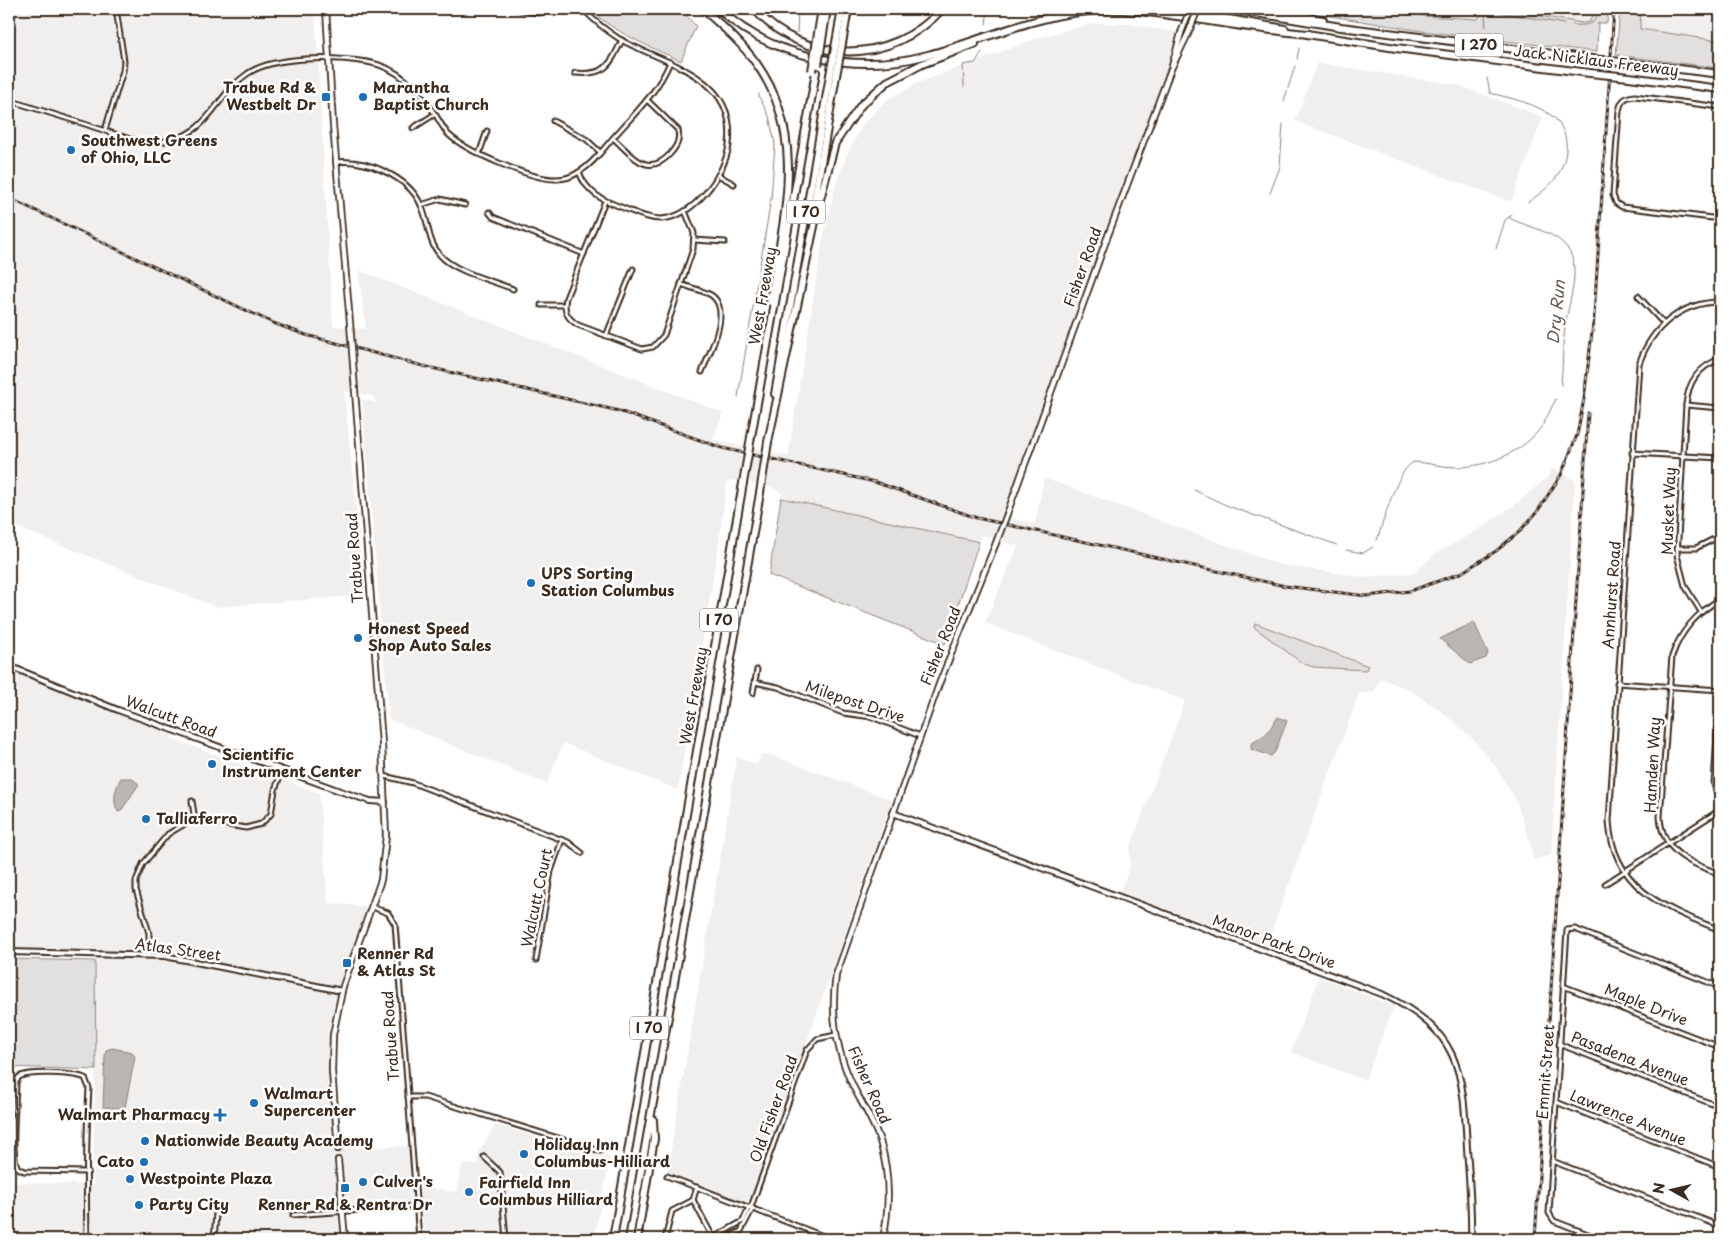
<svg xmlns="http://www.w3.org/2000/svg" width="1729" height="1248" font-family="'Playpen Sans',sans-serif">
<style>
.built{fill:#f1efee}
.green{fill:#e2e0de;stroke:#8e857e}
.water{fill:#bcb6b3;stroke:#887e77}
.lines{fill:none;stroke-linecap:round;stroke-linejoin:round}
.stream{stroke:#887e77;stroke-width:1}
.minor-casing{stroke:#3b2a1e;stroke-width:7}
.tertiary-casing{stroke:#3b2a1e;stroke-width:8}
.secondary-casing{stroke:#3b2a1e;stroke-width:8}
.motorway-casing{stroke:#3b2a1e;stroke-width:10}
.minor{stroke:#fff;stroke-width:3}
.tertiary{stroke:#fff;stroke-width:4}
.secondary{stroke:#fff;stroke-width:4.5}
.motorway{stroke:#fff;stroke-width:6}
.rail-casing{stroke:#3b2a1e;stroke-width:3}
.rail{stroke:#fff;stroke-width:1;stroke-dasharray:4;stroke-linecap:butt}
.secondary-bridge-casing{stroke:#3b2a1e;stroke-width:8;stroke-linecap:butt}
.motorway-bridge-casing{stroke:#3b2a1e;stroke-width:10;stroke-linecap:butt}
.secondary-bridge{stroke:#fff;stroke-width:4.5}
.motorway-bridge{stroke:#fff;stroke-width:6}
.poi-dot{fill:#1f6fb2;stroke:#fff;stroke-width:2}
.labels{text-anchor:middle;stroke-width:5;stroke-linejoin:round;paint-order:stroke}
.shield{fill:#fff;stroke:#766a62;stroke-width:1}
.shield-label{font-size:14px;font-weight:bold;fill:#3b2a1e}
.street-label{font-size:15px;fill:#3b2a1e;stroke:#fff}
.poi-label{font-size:15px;font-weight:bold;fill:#3b2a1e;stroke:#fff;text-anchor:start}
.water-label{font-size:16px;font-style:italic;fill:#685b52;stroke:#fff}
</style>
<rect width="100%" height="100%" fill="#fff"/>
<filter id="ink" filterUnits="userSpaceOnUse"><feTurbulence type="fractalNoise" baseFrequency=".02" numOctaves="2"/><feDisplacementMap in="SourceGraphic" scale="10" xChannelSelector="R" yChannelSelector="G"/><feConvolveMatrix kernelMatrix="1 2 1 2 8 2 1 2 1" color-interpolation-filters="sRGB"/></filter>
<g filter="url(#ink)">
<g class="built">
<path d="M9,9H315L333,326L366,329L358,270L723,413L713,440L788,456L824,233L836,183L847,155L863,124L888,99L918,83L1038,38L1095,23L1129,24L1181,33L1171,69L1006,517L1035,524L1044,478L1281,565L1363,577L1414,573L1435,554L1473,533L1517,503L1548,477L1552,468L1575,480L1551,855L1533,860L1530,842L1516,800L1496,767L1473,739L1445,714L1408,689L1380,678L1374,692L1359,694L1266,946L1120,892L1130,867V848L1185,701L985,623L1018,546L982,535L979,542L781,498L782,493L771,487L736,480L727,481L718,547L678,790L563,743L547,784L389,719L362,399L377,403L372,396L344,391L365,595L216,607L9,524Z"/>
<path d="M1376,9H1488L1483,11L1479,19L1423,16Z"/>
<path d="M1493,9H1595V13L1589,22L1583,23Z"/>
<path d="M1641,9H1720V41L1639,29Z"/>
<path d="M1317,63L1458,85L1543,117L1511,202L1295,121Z"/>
<path d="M9,666L175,731L171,738L319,793L328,903L372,907L343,986L332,1048L338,1149L412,1146L417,1206L343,1211L345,1239H9V1182L93,1185L96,1038L95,954L9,952Z"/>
<path d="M761,755H771L892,800L752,1197L746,1203L667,1174L737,757L757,765Z"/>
<path d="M1319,977L1394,1006L1365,1080L1291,1052Z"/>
<path d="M495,1125L610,1157L594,1239H424L420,1186L457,1192L462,1164L478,1165L479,1152Z"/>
</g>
<g class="green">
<path d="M589,9H680L696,26L681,61C648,46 615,33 589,9Z"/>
<path d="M1287,9H1376L1423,16L1478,19L1483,11L1493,9L1583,23L1589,22L1595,9H1608L1607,23H1598L1597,52L1422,31Z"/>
<path d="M1620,9H1641L1640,29L1720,41V68L1616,55Z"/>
<path d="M781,498L979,542L945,644L769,575Z"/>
<path d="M1255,623L1368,666L1366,670L1313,667L1302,663L1254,627Z"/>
<path d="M9,959L95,961L96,1070L9,1067Z"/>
</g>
<g class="water">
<path d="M1474,622L1488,653L1486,658L1470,664L1440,639Z"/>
<path d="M1278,717L1287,721L1275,752L1271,756L1251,749V744L1267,733Z"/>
<path d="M121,778H131L139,784L121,811L118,812C112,801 115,788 121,778Z"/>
<path d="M112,1048L132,1052L135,1057L125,1107L121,1109L103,1107L105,1055L106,1050Z"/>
</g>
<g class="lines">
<g class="stream">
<path d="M986,24L988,9"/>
<path d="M1573,25C1586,26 1598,25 1598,9"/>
<path d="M1486,27L1485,16L1494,11L1564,24"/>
<path d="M797,33L798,9"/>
<path d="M1297,59L1299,48"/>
<path d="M1487,78L1490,93C1510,98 1535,103 1552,116C1572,132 1569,160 1555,179C1548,188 1537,196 1528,202"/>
<path d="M964,87L963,65L975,63L982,52"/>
<path d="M1284,101L1295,66"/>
<path d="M1270,193L1280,167L1283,124"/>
<path d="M1509,217L1511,219C1526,226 1550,231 1563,243C1585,264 1568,302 1565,327C1562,346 1563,366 1561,385"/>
<path d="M1496,249L1505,220L1512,215"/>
<path d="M738,397L771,199L775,144L769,116L759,97V94"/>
<path d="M1194,490L1228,506L1337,545"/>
<path d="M1377,540C1384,521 1397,469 1414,462C1429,463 1442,467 1457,467C1487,467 1524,452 1542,426C1547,418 1551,408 1556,399"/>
<path d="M1346,550L1363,553L1373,547"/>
</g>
<g class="minor-casing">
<g id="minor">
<path d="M518,9L539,13L553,9"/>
<path d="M575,73C606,76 610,65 622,40"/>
<path d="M9,100C39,110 70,119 100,129C118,135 139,144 158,142C211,137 211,99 247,74C274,55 335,57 367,62C398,67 418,89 435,114C439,120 443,128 448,134C465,151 532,180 557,179C564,179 573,176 579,172C593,164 603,149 613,138C634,114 658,92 670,62"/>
<path d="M1720,107L1635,96C1624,97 1621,101 1619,111L1613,195L1616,203L1622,207L1720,219"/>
<path d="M553,121L586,139L600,152"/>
<path d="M413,128L435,114"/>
<path d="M105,130L123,71L124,61L116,9"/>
<path d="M613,138C631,154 647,179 670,154C677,146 680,140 678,130L647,100"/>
<path d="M479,154L487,131"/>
<path d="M336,162C366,159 408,176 421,205C429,221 427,241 440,255C453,271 493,281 513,289"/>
<path d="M579,172C587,193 602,200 621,207C634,212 647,219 661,219C694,217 725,175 729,145C738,76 667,65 621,40C607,31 594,21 583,9"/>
<path d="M718,175L734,184"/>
<path d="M605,201L566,298C563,311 567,318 578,325L642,349L653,347L664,335L693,249L694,233L685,211"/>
<path d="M421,205L440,199L465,205"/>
<path d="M489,212L493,217L584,254"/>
<path d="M694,240L725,242"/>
<path d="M681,284C690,288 702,290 711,295C733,310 709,353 702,372"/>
<path d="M1638,296L1664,324"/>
<path d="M1720,302C1681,302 1651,328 1639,364L1609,821C1613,890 1666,908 1720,930"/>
<path d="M541,305H564"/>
<path d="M606,336L633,269"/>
<path d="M1686,405L1720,408"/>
<path d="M1632,453L1720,458"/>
<path d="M1677,548H1696L1720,536"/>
<path d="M1720,599C1697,613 1681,630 1672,656L1660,817C1662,853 1691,863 1720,874"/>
<path d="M1701,612L1685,586L1677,555L1686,405C1688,382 1698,367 1720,359"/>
<path d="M754,682L778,687L843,713L872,717L920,736"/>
<path d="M1617,683L1720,690"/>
<path d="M1720,686L1714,784L1720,805"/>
<path d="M753,693L757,670"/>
<path d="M384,776L413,783L568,842L582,853"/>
<path d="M192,801L195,821"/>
<path d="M1605,884L1720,810"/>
<path d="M372,907L388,913L395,924L419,1239"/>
<path d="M149,955V933L136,890V881L143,864L168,834L188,822L204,821L246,828L261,824L271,814L275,790L282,770"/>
<path d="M536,960L551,871L562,840"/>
<path d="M1563,986L1720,1047"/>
<path d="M1559,1044L1720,1107"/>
<path d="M408,1097H425L600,1151"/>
<path d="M1556,1102L1720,1167"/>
<path d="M484,1157L500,1172L506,1239"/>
<path d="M1552,1161L1720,1226"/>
<path d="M667,1176L831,1239"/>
<path d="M693,1200L714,1239"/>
<path d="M751,1207L807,1050L817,1039L836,1035"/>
<path d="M293,1215L417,1206"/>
<path d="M713,1238L743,1221L749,1207"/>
<path d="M87,1239C86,1189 86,1138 89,1088L85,1078C74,1073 29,1071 19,1077L16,1082C16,1100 10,1155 18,1168L24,1171L88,1172"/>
<path d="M214,1239L216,1214"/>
<path d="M665,1239L672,1211L693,1200L697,1187"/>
<path d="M725,1239L741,1231L753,1208"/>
<path d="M1601,1239L1554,1221L1549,1213L1567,930L1575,929L1720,987"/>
</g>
</g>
<g class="tertiary-casing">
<g id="tertiary">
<path d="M9,666L118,710L340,791L370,801L385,802"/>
<path d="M893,813L1382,994C1460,1031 1463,1069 1467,1148C1469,1178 1472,1209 1471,1239"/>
<path d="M9,952L165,956L342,991"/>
</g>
</g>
<g class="secondary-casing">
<g id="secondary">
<path d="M326,9L333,125L350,323"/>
<path d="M1172,66L1181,33"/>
<path d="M1007,514L1107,238L1171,69L1188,34"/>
<path d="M338,1149L332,1071L333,1035L343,986L381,880L386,836L382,743L356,404"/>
<path d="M338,1160L345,1239"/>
<path d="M883,1239C890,1206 890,1174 880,1141C874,1123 864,1107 855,1090C836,1053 830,1016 836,975L939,684L996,543"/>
</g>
</g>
<g class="motorway-casing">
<g id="motorway">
<path d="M703,9C722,26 741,42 756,63C809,137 783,220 770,302"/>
<path d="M719,9C772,59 858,74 928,55C981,41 1032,16 1088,11C1125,7 1161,14 1197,19C1234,25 1272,31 1309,34"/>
<path d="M754,9C805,65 891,66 942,9"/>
<path d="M1173,9L1285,29"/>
<path d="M1232,9L1341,27L1592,59"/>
<path d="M1269,9L1323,20"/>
<path d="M818,33L822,9"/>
<path d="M823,34L827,9"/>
<path d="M1307,34L1396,48L1590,73"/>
<path d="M837,37L842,9"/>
<path d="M843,38L848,9"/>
<path d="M1630,63L1720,74"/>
<path d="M1629,77L1720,89"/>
<path d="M814,204L836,76"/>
<path d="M775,394L830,75"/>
<path d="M751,437L816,72"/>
<path d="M768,442L819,203L835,143L861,105L887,82L922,64L975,44"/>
<path d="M613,1239L742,489"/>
<path d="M629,1239L760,493"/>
<path d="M637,1239L654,1139L653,1120"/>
</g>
</g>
<use href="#minor" class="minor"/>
<use href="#tertiary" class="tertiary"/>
<use href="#secondary" class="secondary"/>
<use href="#motorway" class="motorway"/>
<g class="rail-casing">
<g id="rail">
<path d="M9,198L273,323L306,335L423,366L619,411L722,448L875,482L977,518L1285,586L1367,596L1410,591L1461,573L1496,551L1519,532L1537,512L1561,475L1577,435L1584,399L1593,324"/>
<path d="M1593,331L1614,9"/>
<path d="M1535,1239L1588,413"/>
</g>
</g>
<use href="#rail" class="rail"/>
<g class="secondary-bridge-casing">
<g id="secondary-bridge">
<path d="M1181,33L1190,9"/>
<path d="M1188,34L1198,9"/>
<path d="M350,323L356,404"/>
<path d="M996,543L1007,514"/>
</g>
</g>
<g class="motorway-bridge-casing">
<g id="motorway-bridge">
<path d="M1592,59L1630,63"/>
<path d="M818,65L823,34"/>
<path d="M812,71L818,33"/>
<path d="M1590,73L1629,77"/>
<path d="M830,75L837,37"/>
<path d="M836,76L843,38"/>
<path d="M742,489L751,437"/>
<path d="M760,493L768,442"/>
</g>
</g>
<use href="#secondary-bridge" class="secondary-bridge"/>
<use href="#motorway-bridge" class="motorway-bridge"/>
</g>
</g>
<g class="poi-dot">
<rect x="321" y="92" width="10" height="10" rx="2.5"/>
<circle cx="363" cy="97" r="5"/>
<circle cx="71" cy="150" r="5"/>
<circle cx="531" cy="583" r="5"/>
<circle cx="358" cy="638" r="5"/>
<circle cx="212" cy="764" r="5"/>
<circle cx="146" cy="819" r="5"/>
<rect x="342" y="958" width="10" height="10" rx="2.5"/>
<circle cx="254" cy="1103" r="5"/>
<path d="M217.5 1107.5h5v5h5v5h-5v5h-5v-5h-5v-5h5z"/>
<circle cx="145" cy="1141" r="5"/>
<circle cx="524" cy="1154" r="5"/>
<circle cx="144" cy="1162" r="5"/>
<circle cx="130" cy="1179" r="5"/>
<circle cx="363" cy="1182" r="5"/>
<rect x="340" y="1183" width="10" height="10" rx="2.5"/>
<circle cx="469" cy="1192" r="5"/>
<circle cx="139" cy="1205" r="5"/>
</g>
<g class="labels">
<g class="shield">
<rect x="1455" y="33.5" width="48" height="23" rx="4"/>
<rect x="787" y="200.5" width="38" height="23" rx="4"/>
<rect x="700" y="608.5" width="38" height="23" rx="4"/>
<rect x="630" y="1016.5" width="38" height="23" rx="4"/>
</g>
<g class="shield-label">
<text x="1479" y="50">I 270</text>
<text x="806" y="217">I 70</text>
<text x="719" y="625">I 70</text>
<text x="649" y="1033">I 70</text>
</g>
<g class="street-label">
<text transform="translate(1596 61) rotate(7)" y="5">Jack Nicklaus Freeway</text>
<text transform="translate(1083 267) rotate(-70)" y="5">Fisher Road</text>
<text transform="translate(763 296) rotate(-80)" y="5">West Freeway</text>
<text transform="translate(1669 511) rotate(-88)" y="5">Musket Way</text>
<text transform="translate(355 558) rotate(-94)" y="5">Trabue Road</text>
<text transform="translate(1612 595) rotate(-86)" y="5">Annhurst Road</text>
<text transform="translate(941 646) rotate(-68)" y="5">Fisher Road</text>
<text transform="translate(694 696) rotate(-80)" y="5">West Freeway</text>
<text transform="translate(855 702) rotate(18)" y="5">Milepost Drive</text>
<text transform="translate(171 717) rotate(20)" y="5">Walcutt Road</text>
<text transform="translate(1653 765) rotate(-87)" y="5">Hamden Way</text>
<text transform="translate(537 898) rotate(-78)" y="5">Walcutt Court</text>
<text transform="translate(1274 942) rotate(20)" y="5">Manor Park Drive</text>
<text transform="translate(178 950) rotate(8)" y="5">Atlas Street</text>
<text transform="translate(1646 1005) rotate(22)" y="5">Maple Drive</text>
<text transform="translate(391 1036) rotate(-94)" y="5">Trabue Road</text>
<text transform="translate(1630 1059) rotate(21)" y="5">Pasadena Avenue</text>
<text transform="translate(1546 1072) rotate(-86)" y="5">Emmit Street</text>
<text transform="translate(869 1085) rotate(66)" y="5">Fisher Road</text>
<text transform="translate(774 1109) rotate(-70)" y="5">Old Fisher Road</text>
<text transform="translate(1628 1118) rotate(22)" y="5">Lawrence Avenue</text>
</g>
<g class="poi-label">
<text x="316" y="93" text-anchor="end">Trabue Rd &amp;<tspan x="316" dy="17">Westbelt Dr</tspan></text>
<text x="373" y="93">Marantha<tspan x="373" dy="17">Baptist Church</tspan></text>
<text x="81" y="146">Southwest Greens<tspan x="81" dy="17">of Ohio, LLC</tspan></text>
<text x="541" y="579">UPS Sorting<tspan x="541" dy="17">Station Columbus</tspan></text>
<text x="368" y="634">Honest Speed<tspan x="368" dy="17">Shop Auto Sales</tspan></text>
<text x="222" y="760">Scientific<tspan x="222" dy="17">Instrument Center</tspan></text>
<text x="156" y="824">Talliaferro</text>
<text x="357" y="959">Renner Rd<tspan x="357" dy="17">&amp; Atlas St</tspan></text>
<text x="264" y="1099">Walmart<tspan x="264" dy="17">Supercenter</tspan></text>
<text x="210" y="1120" text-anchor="end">Walmart Pharmacy</text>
<text x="155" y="1146">Nationwide Beauty Academy</text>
<text x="534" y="1150">Holiday Inn<tspan x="534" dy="17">Columbus-Hilliard</tspan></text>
<text x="134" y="1167" text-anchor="end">Cato</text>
<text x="140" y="1184">Westpointe Plaza</text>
<text x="373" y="1187">Culver's</text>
<text x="479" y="1188">Fairfield Inn<tspan x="479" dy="17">Columbus Hilliard</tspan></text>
<text x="149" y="1210">Party City</text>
<text x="345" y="1210" text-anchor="middle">Renner Rd &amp; Rentra Dr</text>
</g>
<g class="water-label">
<text transform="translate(1556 312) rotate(-84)" y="6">Dry Run</text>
</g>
</g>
<rect width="1729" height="1248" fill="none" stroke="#fff" stroke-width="30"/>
<rect x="15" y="15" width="1699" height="1218" fill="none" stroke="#3b2a1e" stroke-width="2" filter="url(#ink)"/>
<g transform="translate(1672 1190) rotate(278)" stroke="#ffffff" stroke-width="4" paint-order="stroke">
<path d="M0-4L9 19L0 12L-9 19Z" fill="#3b2a1e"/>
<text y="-8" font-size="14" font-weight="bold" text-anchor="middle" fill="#3b2a1e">N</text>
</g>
</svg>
